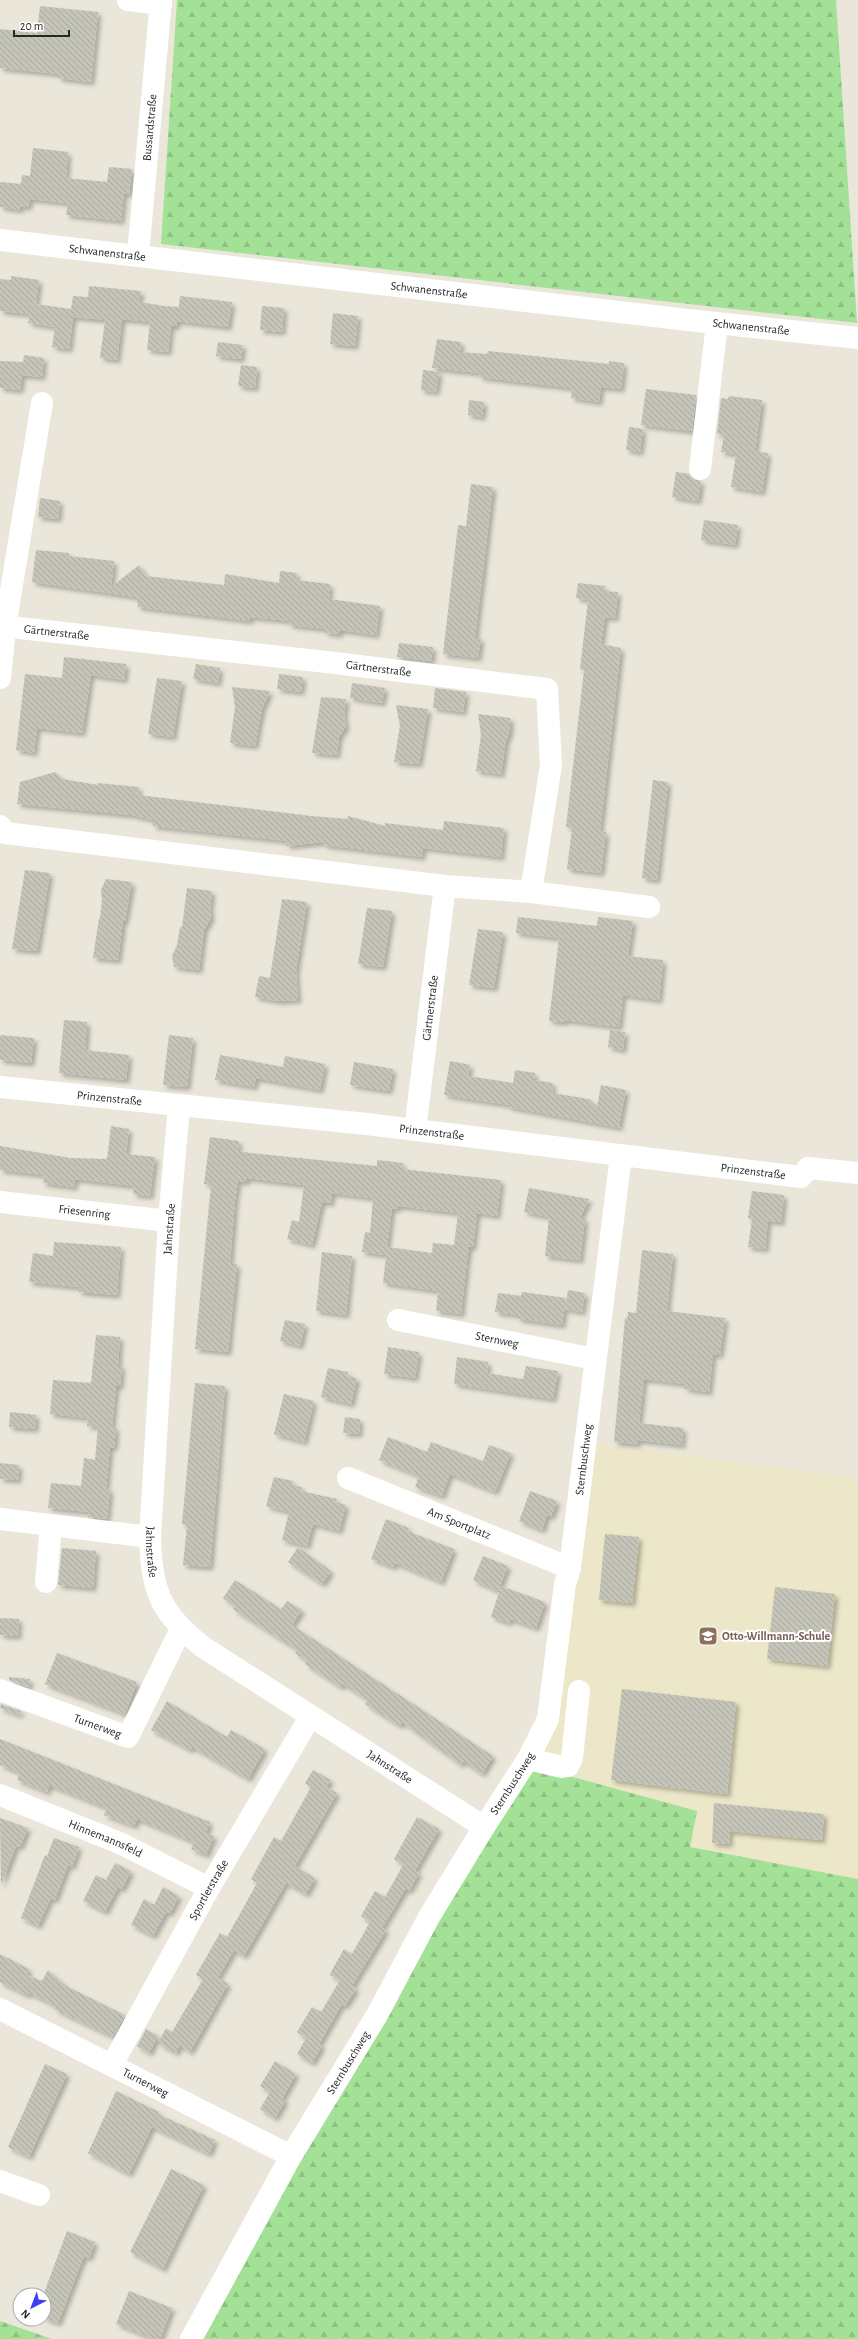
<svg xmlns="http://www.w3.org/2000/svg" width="858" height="2339" font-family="'Alegreya Sans',sans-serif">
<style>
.education{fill:#ece7c9}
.forest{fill:url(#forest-firs)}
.building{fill:url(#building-back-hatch);filter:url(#shadow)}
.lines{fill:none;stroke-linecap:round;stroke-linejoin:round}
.minor{stroke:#fff;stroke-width:22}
.labels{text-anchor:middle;stroke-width:4;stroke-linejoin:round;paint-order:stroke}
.street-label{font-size:12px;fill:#282828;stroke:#fff}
.education-label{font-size:12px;font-weight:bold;fill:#785e54;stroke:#fff;text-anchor:start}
</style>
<defs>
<pattern id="forest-firs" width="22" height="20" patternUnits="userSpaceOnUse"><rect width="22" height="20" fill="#a3e196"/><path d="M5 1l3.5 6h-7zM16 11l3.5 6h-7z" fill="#8cc181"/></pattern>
<pattern id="building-back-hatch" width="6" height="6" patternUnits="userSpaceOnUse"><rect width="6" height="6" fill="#c5c4b8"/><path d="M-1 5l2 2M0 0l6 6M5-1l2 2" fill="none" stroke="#a9a89e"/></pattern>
<filter id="shadow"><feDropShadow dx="3.5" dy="3.5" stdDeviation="2" flood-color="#0004"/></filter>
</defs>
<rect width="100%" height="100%" fill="#eae6da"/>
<path class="education" d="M585,1442L858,1478V1879L690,1847L697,1811L525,1764L548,1719Z"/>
<g class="forest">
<path d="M177,0H836L857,323L161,244Z"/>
<path d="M525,1764L697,1811L690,1847L858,1879V2339H191Z"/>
<path d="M0,2321L52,2339H0Z"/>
</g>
<g class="building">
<path d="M40,6L98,12L91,82L58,78L59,74L0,68V29L37,33Z"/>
<path d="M33,148L68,152L66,178L107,182L109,167L132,169L129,194L124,193L121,221L66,215L68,203L30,199L28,207L20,206V210L0,207V182L21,184L22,175L30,176Z"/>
<path d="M11,276L39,280L36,304L71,309L73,296L88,297L89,286L141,291L139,302L164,306L179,307L180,296L232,302L228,327L177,321V326H171L168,352L147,350L150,322L122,319L117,360L100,358L105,320L73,317L69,349L52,347L55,327L28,323L30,314L0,311V279L11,280Z"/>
<path d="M262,306L284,308L282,332L260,330Z"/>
<path d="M333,313L358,316L355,346L330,344Z"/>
<path d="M437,339L461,342L460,352L487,354L488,351L609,364V361L624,363L621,389L601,387L599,402L571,398L572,388L479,377L480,373L432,368Z"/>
<path d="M218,342L243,345L241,359L216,356Z"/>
<path d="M24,355L44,358L42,377L22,375L20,390L0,388V361L23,362Z"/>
<path d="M241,365L257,367L255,388L238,386Z"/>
<path d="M423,370L439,372L436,392L421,390Z"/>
<path d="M646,389L696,395L692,431L641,425Z"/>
<path d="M729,396L762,400L755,451L768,453L762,492L731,487L736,454L721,452L724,435L717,434L721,398L728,399Z"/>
<path d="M469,400L484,402L482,417L468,415Z"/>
<path d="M629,427L643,429L640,452L626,450Z"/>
<path d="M676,472L689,474L693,479L701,481L698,501L672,497Z"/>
<path d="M471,484L493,487L475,638H481L478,658L443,654L458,525L466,526Z"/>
<path d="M40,498L60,501L58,519L38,517Z"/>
<path d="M704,520L738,525L735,545L701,540Z"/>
<path d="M36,550L69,553V556L114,561L111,587L139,565L146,576L224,585L225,574L279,583L280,571L297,573L296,580L330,584L329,599L380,606L376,635L340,630V634L325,633V629L289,625L290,621L250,617V621L138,607L136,592V597L32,582Z"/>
<path d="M578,583L605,586L604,591L618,592L615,618L605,617L601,644L621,648L600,831L606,832L601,873L567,869L572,828L566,827L584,670L580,669L588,600L576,598Z"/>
<path d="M399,643L433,647L431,661L397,657Z"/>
<path d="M64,657L126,664L124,680L91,675L82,733L37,728L34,753L16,750L25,674L62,678Z"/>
<path d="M196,664L220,668L218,683L193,679Z"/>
<path d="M279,674L303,677L301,692L277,689Z"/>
<path d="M157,678L182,681L173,737L148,734Z"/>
<path d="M352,683L385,688L382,703L350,698Z"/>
<path d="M232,687L270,691L262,709L255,746L230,743L235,707Z"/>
<path d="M435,688L466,692L463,712L433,708Z"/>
<path d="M321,697L346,699L344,716L346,726L339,737L337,755L312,753Z"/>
<path d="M396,705L428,709L419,764L394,762L400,726Z"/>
<path d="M478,714L510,718V731L506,741L501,774L476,771L481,735Z"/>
<path d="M55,772L62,779L98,785V783L139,787L138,795L311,816L348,819V816L385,826V823L443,830L444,821L504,828L501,857L423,848L422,857L324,845V842L286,846L287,841L153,826V820L132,815L17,804L20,782Z"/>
<path d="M653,780L668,782L657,880L642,878Z"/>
<path d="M25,870L50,873L37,951L12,949Z"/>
<path d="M106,879L132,882L125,921H123L118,960L93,958L99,918L100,919L102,900L101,890Z"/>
<path d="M187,888L212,891L210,908L211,918L204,930L199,970L174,967L172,956L177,945L180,927H182Z"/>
<path d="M282,899L307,902L296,971L298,1000L277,1001L255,997L259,976L270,978Z"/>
<path d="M367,908L392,911L383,967L358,964Z"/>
<path d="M518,917L597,926L598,917L633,921L628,956L663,960L659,1000L623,995L619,1027L565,1020V1022L549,1021L559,938L516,933Z"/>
<path d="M478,929L503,932L494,988L469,985Z"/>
<path d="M64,1020L87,1022L85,1050L129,1055L126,1080L59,1073Z"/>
<path d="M610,1030L625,1032L623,1050L608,1047Z"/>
<path d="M0,1035L34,1038L31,1063L0,1060Z"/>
<path d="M169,1035L193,1038L187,1087L163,1085Z"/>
<path d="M220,1055L283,1067L285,1056L325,1064L320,1090L256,1078L254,1087L215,1080Z"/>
<path d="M450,1061L470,1065L468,1076L513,1083L515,1070L535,1073L534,1080L553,1083L552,1093L589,1099L597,1107L601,1085L626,1090L619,1126L621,1128L509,1107V1105L444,1095Z"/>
<path d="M354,1062L393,1069L389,1091L350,1085Z"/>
<path d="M111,1126L129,1129L126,1154L155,1157L150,1196L133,1194L134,1186L75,1179L74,1187L43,1183L44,1175L0,1170V1146L70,1158L107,1159Z"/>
<path d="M210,1137L239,1141L238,1151L250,1153L377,1166V1160L403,1163L402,1169L501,1180L497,1216L477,1213L473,1247H469L467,1260L461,1314L436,1311L438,1291L383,1283L387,1247L432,1253L433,1243L454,1245L458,1213L398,1206V1209L392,1208L386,1255L362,1252L365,1232L370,1233L373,1198L332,1193L331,1203L322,1202L312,1245L287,1239L292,1220L299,1222L304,1185L247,1178L246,1182L238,1181L235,1201L230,1263L237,1264L228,1352L195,1349L211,1185L204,1184Z"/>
<path d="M529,1188L589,1199L580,1218L585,1219L580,1260L545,1256L549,1217L524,1212Z"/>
<path d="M752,1191L784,1195L781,1222L768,1221L765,1249L748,1247L752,1219L748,1218Z"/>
<path d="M54,1242L121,1247L117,1295L79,1292V1287L29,1282L33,1253L53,1256Z"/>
<path d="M642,1250L673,1254L667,1311L725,1318L720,1355L713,1354L709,1392L685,1389V1384L644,1379L639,1423L683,1428L682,1445L638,1440L637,1444L614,1442L625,1318L627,1319L628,1312L636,1313Z"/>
<path d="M322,1252L352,1256L346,1315L316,1311Z"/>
<path d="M568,1290L585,1293L582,1312L565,1309Z"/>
<path d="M522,1292L566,1298L562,1325L518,1319V1315L495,1312L498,1293L521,1296Z"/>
<path d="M285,1320L305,1324L300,1346L280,1341Z"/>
<path d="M96,1335L120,1337L118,1366H122L120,1386H116L112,1427L116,1428L114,1448L110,1447L106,1489L110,1490L107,1519L88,1517L89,1512L48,1508L51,1483L81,1486L84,1458L95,1460L98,1427L87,1426L88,1418L50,1414L53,1380L91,1383Z"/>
<path d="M388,1347L419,1352L415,1378L384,1374Z"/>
<path d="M457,1357L488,1362L487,1373L523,1379L526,1366L558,1371L553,1399L454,1384Z"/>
<path d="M328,1368L348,1372L347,1376L357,1378L351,1404L321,1397Z"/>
<path d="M195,1383L225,1386L210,1567L183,1565L187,1525L182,1524Z"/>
<path d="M284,1394L314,1401L304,1442L274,1434Z"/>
<path d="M10,1412L36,1415L35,1429L9,1427Z"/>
<path d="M345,1417L360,1419L359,1434L343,1433Z"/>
<path d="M388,1437L427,1452L431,1442L483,1461L489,1445L511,1453L495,1492L450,1474L442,1496L415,1487L419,1476L379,1460Z"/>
<path d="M0,1463L19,1465L18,1480L0,1479Z"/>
<path d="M274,1477L293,1481L292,1485L302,1487L301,1491L337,1499L336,1502L346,1505L339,1531L313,1524L307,1546L282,1540L289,1512L266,1506Z"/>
<path d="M530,1491L557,1501L551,1517L547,1515L542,1530L519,1521Z"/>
<path d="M386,1519L409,1528L407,1531L454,1549L441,1582L395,1563L393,1567L371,1559Z"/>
<path d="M605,1534L639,1537L632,1603L599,1600Z"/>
<path d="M298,1547L331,1571L322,1584L288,1562Z"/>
<path d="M62,1548L96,1551L93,1588L58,1585Z"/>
<path d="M483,1556L508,1566L498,1591L473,1580Z"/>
<path d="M235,1580L281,1609L287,1601L302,1610L292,1625L493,1756L482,1774L463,1761L461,1765L402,1722L400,1726L382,1715L365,1704L368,1700L343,1684L340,1687L305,1664L307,1661L295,1653L297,1650L233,1609L235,1606L223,1598Z"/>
<path d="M501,1586L545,1602L536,1628L510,1619L509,1623L491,1617Z"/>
<path d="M775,1587L835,1594L827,1666L767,1659Z"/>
<path d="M0,1618L19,1619L18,1636L0,1635Z"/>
<path d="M57,1653L137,1682L125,1714L45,1684Z"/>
<path d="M9,1677L30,1679L29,1687L9,1680Z"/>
<path d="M622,1689L736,1702L727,1794L611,1780Z"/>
<path d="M167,1701L227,1737L231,1730L265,1749L248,1779L192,1747L190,1750L151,1730Z"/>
<path d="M1,1704L21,1711L19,1715L0,1708Z"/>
<path d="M0,1739L210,1822L206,1833L214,1836L206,1855L191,1849L194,1842L137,1819L134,1826L104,1815L107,1808L49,1785L47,1792L17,1780L20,1773L0,1765Z"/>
<path d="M313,1770L331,1780L326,1787L337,1793L295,1866L315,1878L306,1894L286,1883L244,1956L234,1950L218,1978L228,1984L190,2052L180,2045L176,2053L158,2043L166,2028L172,2032L203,1979L196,1975L220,1933L227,1937L257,1883L251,1879L274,1837L281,1841L311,1787L305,1783Z"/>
<path d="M714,1803L824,1814L822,1840L730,1831L729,1844L712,1843Z"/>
<path d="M417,1817L439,1829L415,1871L419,1873L409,1891L406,1888L382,1928L386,1930L352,1986L356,1989L345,2006L342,2004L319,2044L322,2046L312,2063L297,2054L306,2038L297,2032L312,2007L321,2012L340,1980L330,1975L331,1972L344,1949L352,1954L370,1922L361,1916L375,1891L385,1897L403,1865L394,1859Z"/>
<path d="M0,1818L28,1828L20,1847L16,1846L1,1885Z"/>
<path d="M54,1838L79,1847L72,1867L68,1865L55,1900L51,1898L38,1926L21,1918L45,1855L47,1856Z"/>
<path d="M115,1863L131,1871L122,1889L118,1887L105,1912L83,1901L96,1875L106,1880Z"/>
<path d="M163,1887L179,1896L170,1913L166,1912L153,1936L131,1925L144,1899L154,1905Z"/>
<path d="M0,1954L29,1969L27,1975L42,1981L48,1970L66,1986L125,2015L113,2037L54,2009L56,2006L29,1993L27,1995L0,1982Z"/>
<path d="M146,2029L158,2036L149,2053L137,2046Z"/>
<path d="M275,2061L296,2074L282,2099L285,2101L275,2118L260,2109L270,2092L260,2086Z"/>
<path d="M45,2064L67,2074L29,2157L8,2147Z"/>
<path d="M116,2091L159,2112L158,2114L215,2140L209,2154L152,2127L129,2174L88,2153Z"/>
<path d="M171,2169L204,2185L163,2269L130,2252Z"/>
<path d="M67,2231L95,2242L89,2258L84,2256L58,2323L44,2318V2293Z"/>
<path d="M129,2291L172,2308L160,2339H154L116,2324Z"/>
</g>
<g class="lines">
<g class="minor">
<path d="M128,0L161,4"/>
<path id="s1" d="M0,240L697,321L858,338"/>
<path id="s2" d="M138,255L161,0"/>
<path d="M700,469L717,323"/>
<path id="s3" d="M0,626L327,662L547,689L551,765L531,892L445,886L5,833L0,826"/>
<path d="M0,678L5,627L42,403"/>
<path d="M531,892L649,907"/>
<path id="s4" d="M0,1087L367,1124L801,1177L808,1168L858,1173"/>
<path id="s5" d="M179,1106L169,1221L150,1537C151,1591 161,1614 203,1647L484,1827"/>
<path id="s6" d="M415,1130L445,886"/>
<path id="s7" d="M0,1202L169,1221"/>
<path id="s8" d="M398,1320L595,1359"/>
<path id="s9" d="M348,1478L570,1568"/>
<path d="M0,1519L150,1537"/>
<path d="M46,1582L51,1525"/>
<path id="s10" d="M0,1690L128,1737L181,1629"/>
<path d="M528,1759L562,1767L568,1766L572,1758L579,1691"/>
<path id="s11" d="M0,1795L122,1844L209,1888"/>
<path id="s12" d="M0,2009L291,2156"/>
<path id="s13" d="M112,2065L209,1888L310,1717"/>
<path d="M0,2181L39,2195"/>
<path id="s14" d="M191,2339L291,2156L377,2015L429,1917L484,1827L528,1759L548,1719L565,1584L570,1568L621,1155"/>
</g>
</g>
<defs>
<g id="school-square" transform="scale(1)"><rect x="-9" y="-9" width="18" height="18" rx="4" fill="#8d6e63" stroke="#fff"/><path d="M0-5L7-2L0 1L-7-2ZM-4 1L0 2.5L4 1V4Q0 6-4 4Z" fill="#fff"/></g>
</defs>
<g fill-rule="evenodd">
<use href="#school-square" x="708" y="1636"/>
</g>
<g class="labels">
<g class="street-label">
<text dy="4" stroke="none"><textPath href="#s2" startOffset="128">Bussardstraße</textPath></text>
<text dy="4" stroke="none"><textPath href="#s1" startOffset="108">Schwanenstraße</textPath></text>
<text dy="4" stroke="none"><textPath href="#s1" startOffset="432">Schwanenstraße</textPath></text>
<text dy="4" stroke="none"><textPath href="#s1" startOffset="756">Schwanenstraße</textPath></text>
<text dy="4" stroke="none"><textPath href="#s3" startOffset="57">Gärtnerstraße</textPath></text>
<text dy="4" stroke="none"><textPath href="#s3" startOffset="381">Gärtnerstraße</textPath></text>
<text dy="4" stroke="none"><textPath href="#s6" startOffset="123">Gärtnerstraße</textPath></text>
<text dy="4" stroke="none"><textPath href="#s4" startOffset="110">Prinzenstraße</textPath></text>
<text dy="4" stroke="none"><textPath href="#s4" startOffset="434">Prinzenstraße</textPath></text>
<text dy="4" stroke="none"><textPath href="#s4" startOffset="758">Prinzenstraße</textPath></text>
<text dy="4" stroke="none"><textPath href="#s7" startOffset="85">Friesenring</textPath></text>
<text transform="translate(169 1229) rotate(-86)" y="4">Jahnstraße</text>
<text dy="4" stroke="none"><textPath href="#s8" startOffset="101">Sternweg</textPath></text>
<text dy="4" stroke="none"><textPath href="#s14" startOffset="978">Sternbuschweg</textPath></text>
<text dy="4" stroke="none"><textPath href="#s9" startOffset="120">Am Sportplatz</textPath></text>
<text dy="4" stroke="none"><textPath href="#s5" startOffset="447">Jahnstraße</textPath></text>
<text dy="4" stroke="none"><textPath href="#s10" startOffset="104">Turnerweg</textPath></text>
<text dy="4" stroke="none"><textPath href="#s5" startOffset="782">Jahnstraße</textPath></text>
<text dy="4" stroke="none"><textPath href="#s14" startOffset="642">Sternbuschweg</textPath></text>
<text dy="4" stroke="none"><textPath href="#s11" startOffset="114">Hinnemannsfeld</textPath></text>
<text dy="4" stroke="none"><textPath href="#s13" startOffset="200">Sportlerstraße</textPath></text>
<text dy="4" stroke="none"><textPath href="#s14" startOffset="318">Sternbuschweg</textPath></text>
<text dy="4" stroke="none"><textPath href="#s12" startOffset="163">Turnerweg</textPath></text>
</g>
<g class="education-label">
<text x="722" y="1640">Otto-Willmann-Schule</text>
</g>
</g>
<g transform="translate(32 2307) rotate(222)"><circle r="19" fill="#ffffff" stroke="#a9a9a9"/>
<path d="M0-3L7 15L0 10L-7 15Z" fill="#3b3ef6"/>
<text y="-6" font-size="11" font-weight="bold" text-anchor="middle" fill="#282828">N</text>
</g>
<path d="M14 30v6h55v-6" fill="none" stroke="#282828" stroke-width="2"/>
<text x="20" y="30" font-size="12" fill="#282828" stroke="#ffffff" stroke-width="3" paint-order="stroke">20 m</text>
</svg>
